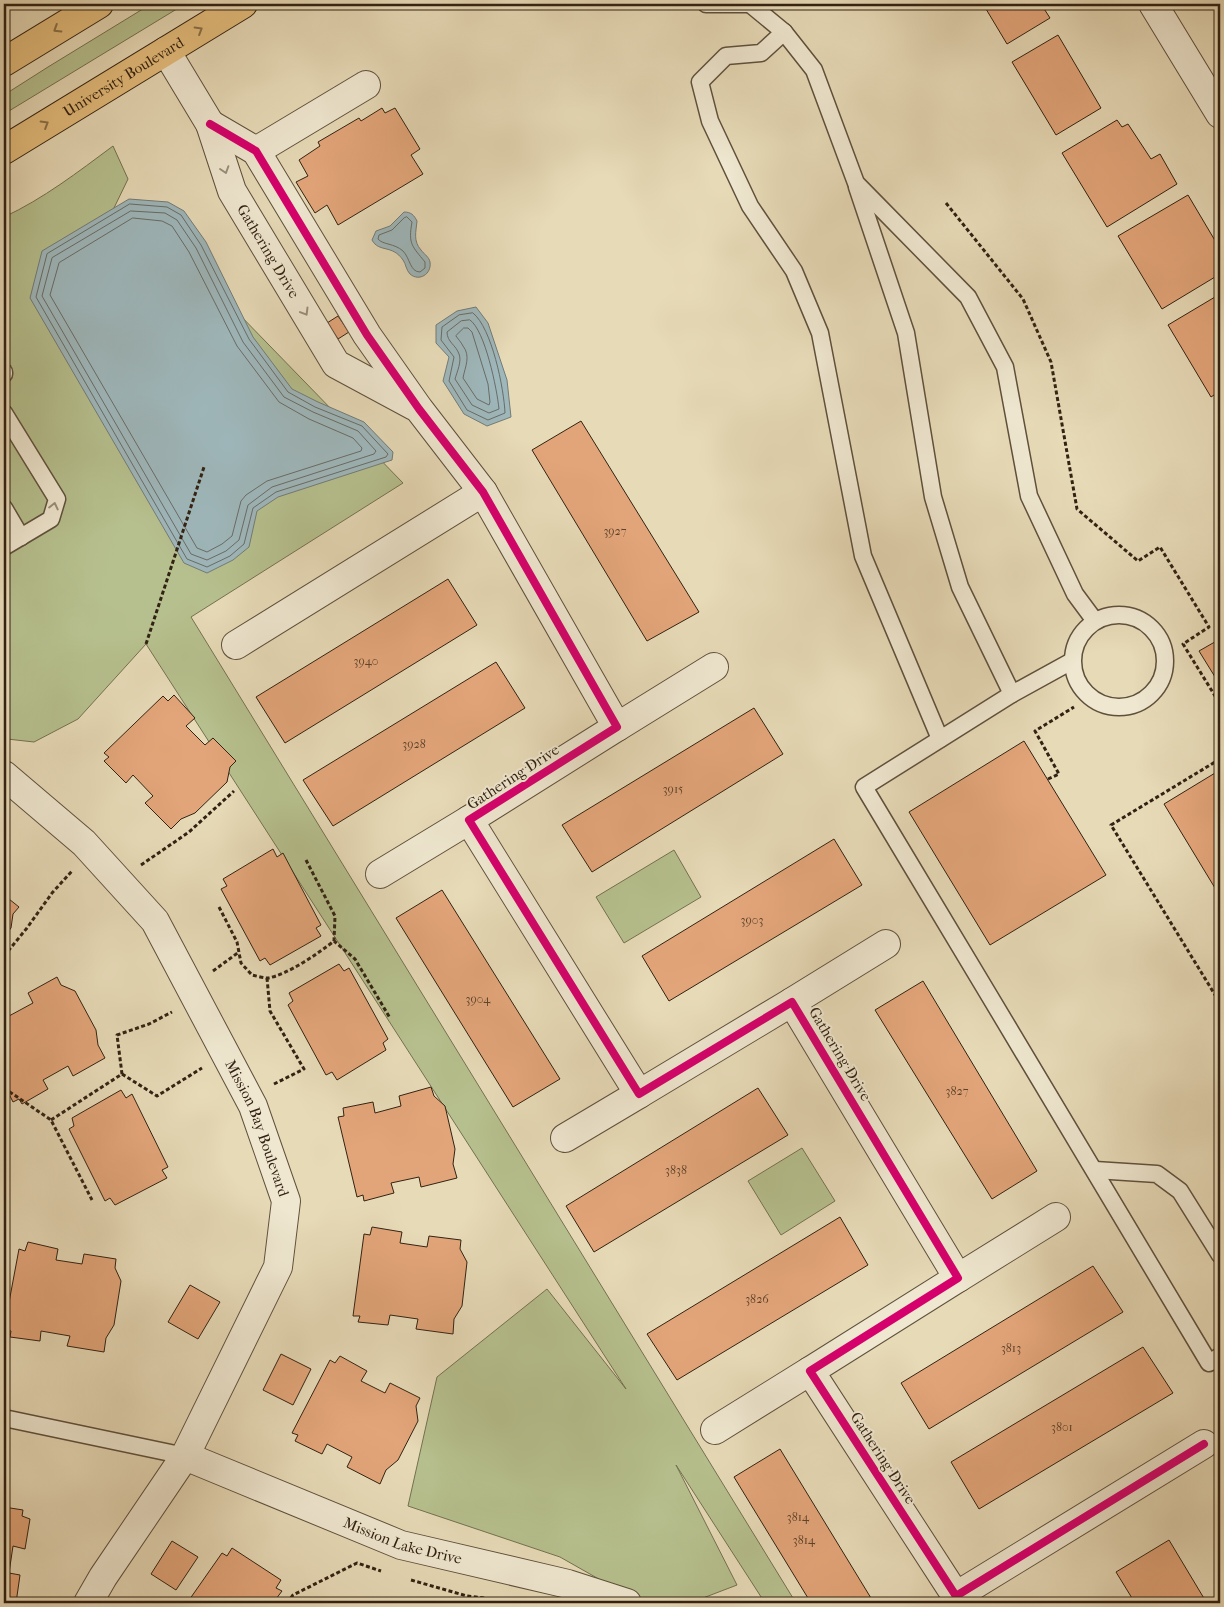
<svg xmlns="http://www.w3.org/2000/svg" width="1224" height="1607" font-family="'IM FELL French Canon',serif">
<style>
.green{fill:#b6c08e;stroke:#747150}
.water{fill:#9eb7bb;stroke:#737b78}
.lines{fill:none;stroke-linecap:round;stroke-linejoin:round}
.shore{stroke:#686c67;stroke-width:1}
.building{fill:#e2a579;stroke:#322213}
.service-casing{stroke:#5f503c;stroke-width:19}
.minor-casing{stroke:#5f503c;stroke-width:30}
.primary-casing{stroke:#322213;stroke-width:30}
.path{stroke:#322213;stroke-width:3;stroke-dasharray:4 2.5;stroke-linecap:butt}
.service{stroke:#efe7d0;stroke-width:16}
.minor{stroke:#efe7d0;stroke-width:28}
.primary{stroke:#e4bd7c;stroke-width:28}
.cycleway-casing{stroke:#efe7d0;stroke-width:11}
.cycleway{stroke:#d6006c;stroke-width:8}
.oneway{stroke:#8b7048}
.oneway2{stroke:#9a8e7b}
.labels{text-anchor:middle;stroke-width:4;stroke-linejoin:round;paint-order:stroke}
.number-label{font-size:12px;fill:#5e432c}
.street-label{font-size:15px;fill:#322213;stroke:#efe7d0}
</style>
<rect width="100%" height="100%" fill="#e7dab7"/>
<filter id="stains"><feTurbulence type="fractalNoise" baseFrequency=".004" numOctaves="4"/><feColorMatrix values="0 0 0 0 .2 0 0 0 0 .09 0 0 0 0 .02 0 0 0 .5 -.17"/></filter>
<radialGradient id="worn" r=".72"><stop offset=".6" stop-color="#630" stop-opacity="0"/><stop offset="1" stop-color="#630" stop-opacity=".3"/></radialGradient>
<g class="green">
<path d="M151,4H185L4,114V95L48,67Z"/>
<path d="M113,146L128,179L113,210L234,309L403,483L191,617L796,1603H765L676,1465L737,1585L690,1603H641L560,1557L408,1506L437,1377L547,1289L626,1389L146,644L78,719L34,742L7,739L4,737V217C43,199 78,172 113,146Z"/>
<path d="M674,850L701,897L624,943L596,897Z"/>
<path d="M802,1148L835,1201L781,1235L748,1181Z"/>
</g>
<g class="water">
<path d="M129,199L168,202L184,211L206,242L253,337L292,389L318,402L364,422L393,452L392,460L278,497L257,511L249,547L233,560L207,573L184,563L30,298L42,251Z"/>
<path d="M404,212C411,212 414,215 417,221C416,232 413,241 421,250C425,255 429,257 430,262C432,274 419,282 410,274C406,270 406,264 403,260C392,244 379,253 372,240L376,231L390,226Z"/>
<path d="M476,307L488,323L507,380L511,417L487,426L464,414L443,381L449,357L436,343V325L457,311Z"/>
</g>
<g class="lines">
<g class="shore">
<path d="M130,204L167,207L181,215L201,245L249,339L288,392L315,407L362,426L388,454L386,457L276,492L253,508L244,544L230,556L207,567L187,559L36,297L47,254Z"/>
<path d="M131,211L165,213L177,220L196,248L243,342L284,397L313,412L358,431L376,451L374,454L272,487L248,505L239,540L226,551L207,560L191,554L42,296L52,258Z"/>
<path d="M407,217L412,222C408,244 412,246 425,262V268L420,272C410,272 410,258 403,251C394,243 383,245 378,239L379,235L392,230L404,218Z"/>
<path d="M133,218L162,221L172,226L189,252L237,346L279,402L309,419L353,438L362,448L361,451L267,481L246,495L241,501L232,536L222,544L207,552L197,548L50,295L59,263Z"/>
<path d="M473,313C492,328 504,389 505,413L488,420L467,410L449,381L454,357L441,340L442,327L459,315Z"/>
<path d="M470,320C485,330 497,389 499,409L489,413L472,405L455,379C457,372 462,361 459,354C456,345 447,342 447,332L461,321Z"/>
<path d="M464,328H468L472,332L488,384L490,402L489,405L477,399L463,378C465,367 471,356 463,346C461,342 458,339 456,336Z"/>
</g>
</g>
<g class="building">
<path d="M983,4H1041L1050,18L1007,44Z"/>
<path d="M1058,35L1101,108L1056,135L1012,62Z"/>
<path d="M382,108L385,113L395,108L420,149L411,155L423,174L338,225L327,205L315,213L296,182L308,176L299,160L320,146L318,142L359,118L361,121Z"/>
<path d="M1117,120L1122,127L1128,124L1151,159L1160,154L1177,184L1107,227L1062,153Z"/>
<path d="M1188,195L1220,249V274L1162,309L1118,236Z"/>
<path d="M1220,294V391L1211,397L1168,325Z"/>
<path d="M338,316L349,332L338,339L327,323Z"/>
<path d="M581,421L699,612L647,641L532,450Z"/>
<path d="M448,579L477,625L285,743L256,697Z"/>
<path d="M1220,639V685L1199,651Z"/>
<path d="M496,662L525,708L333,826L303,780Z"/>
<path d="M174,695L195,718L186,726L205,745L213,738L236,761L230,767L227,782L195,813L181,819L171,829L145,803L153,796L133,775L126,783L104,761L109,757L104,753L163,696L168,701Z"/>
<path d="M754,708L783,754L592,872L562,825Z"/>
<path d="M1024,741L1106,875L990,945L909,812Z"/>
<path d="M1220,770V892L1218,893L1164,804Z"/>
<path d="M834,839L862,885L669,1001L642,956Z"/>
<path d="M273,849L277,857L283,853L321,925L316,928L321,936L270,965L265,958L260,961L221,889L227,886L223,879Z"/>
<path d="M442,890L560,1079L513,1107L396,918Z"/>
<path d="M4,895L19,907L13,914L11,928L4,937Z"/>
<path d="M339,964L344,971L349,968L388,1039L383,1043L386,1050L337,1080L332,1072L326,1075L288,1005L293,1001L289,993Z"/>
<path d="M57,977L61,985L75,991L96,1030L98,1045L105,1058L73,1076L68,1066L43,1080L48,1089L22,1104L19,1099L13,1102L4,1084V1006H5L9,1016L33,1003L28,993Z"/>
<path d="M923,981L1037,1171L992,1199L875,1010Z"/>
<path d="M431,1087L434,1096L445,1106L455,1149L453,1164L457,1178L421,1187L419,1177L391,1183L394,1193L364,1201L363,1195L357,1197L338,1117L344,1116L343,1108L373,1102L375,1113L401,1106L399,1096Z"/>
<path d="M758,1088L788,1135L594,1252L566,1206Z"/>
<path d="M121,1090L126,1098L132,1094L168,1167L162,1170L167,1178L115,1205L110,1198L105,1201L69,1129L74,1126L72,1118Z"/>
<path d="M840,1217L868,1265L677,1380L647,1334Z"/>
<path d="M372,1227L402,1232L400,1243L427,1247L429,1236L461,1240L460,1249L467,1262L462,1306L454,1319L453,1334L416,1329L418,1319L390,1315L388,1325L358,1322L360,1316H353L364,1234L370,1235Z"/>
<path d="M28,1242L58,1249L56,1260L82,1264L84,1254L116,1259L115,1268L121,1281L114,1325L106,1338L104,1352L67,1346L70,1336L41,1331L40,1341L10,1337L11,1331L4,1329L19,1249L25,1251Z"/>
<path d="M1093,1266L1123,1312L929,1429L901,1383Z"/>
<path d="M190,1285L220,1302L198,1339L168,1322Z"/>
<path d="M1143,1347L1173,1393L979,1509L951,1462Z"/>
<path d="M281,1354L311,1369L293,1405L263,1390Z"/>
<path d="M340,1356L367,1371L361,1381L385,1393L390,1383L420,1398L416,1406L418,1421L398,1460L386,1470L380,1484L347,1467L352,1457L327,1444L322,1454L295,1441L298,1435L292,1433L330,1360L335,1363Z"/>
<path d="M780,1449L874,1603H811L734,1477Z"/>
<path d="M4,1507L23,1510L22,1516L30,1519L25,1549L13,1546L9,1573L20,1575L16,1603H4Z"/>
<path d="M1169,1540L1205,1600L1199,1603H1135L1116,1572Z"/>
<path d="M172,1541L198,1557L176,1590L151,1574Z"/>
<path d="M232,1548L281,1580L276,1588L282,1591L273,1603H187L222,1553L227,1556Z"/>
</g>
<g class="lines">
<g class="service-casing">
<g id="service">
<path d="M706,4H750"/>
<path d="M750,4L784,32L814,70L856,183L968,297L1005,367L1029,496L1075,594L1095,621"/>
<path d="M784,32L761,53L726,56L700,82L710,121L750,206L794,271L820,333L863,556L940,739"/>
<path d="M857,187L906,333L933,497L960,587L1012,694"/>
<path d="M4,372V374"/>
<path d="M4,413L57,499L51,519L4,547"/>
<path d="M4,508L21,537"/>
<circle cx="1119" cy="661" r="46"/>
<path d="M1072,661L1012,694L864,787C979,979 1095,1170 1209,1363L1220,1356"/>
<path d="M1095,1170L1157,1174L1180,1191L1220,1255"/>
<path d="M4,1418L185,1456"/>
</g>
</g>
<g class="minor-casing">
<g id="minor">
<path d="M1153,4L1220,114"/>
<path id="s1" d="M166,51L210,124L232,191L336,364L414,406"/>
<path d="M210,124L256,151L367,335L419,409L483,492L617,727L469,820L639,1094L792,1002L958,1278L810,1371L956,1596L1204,1444"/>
<path d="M256,151L366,85"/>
<path d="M236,645L483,492"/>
<path d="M617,727L714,667"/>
<path id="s2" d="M4,775L84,843L155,921L253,1106L286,1201L278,1267L185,1456L103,1577L88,1603"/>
<path d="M380,874L469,820"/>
<path d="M792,1002L886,944"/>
<path d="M565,1138L639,1094"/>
<path d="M958,1278L1056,1217"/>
<path d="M715,1430L810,1371"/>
<path id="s3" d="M185,1456L401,1545L568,1584L627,1603"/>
</g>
</g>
<g class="primary-casing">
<g id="primary">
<path d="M4,62L99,4"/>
<path id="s4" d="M4,150L243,4"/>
</g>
</g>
<g class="path">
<path d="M946,203L1023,299L1051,362L1077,509L1138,561L1160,547L1209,627L1183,644L1220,704"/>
<path d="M146,644L204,467"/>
<path d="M1220,759L1111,825L1220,1003"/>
<path d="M1048,779L1059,774L1035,731L1074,707"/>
<path d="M306,860L335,916L334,941"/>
<path d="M141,865L189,832L234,791"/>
<path d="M219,907L237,942L241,963L252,975C257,976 263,978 268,978C287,975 319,953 334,941L355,959L390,1018"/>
<path d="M4,956L27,928L52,893L72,871"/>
<path d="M213,971L239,952"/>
<path d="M267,978L270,1011L304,1069L274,1084"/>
<path d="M122,1074L157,1096L202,1068"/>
<path d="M4,1088L51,1120L92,1200"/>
<path d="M51,1120L122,1074L117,1035L149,1024L172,1012"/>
<path d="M411,1580L467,1596L500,1600"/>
<path d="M287,1603L293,1595L357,1563L381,1571"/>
</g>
<use href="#service" class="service"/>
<use href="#minor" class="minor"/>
<use href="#primary" class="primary"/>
<g class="cycleway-casing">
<path id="cycleway" d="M210,124L256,151L367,335L419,409L483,492L617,727L469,820L639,1094L792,1002L958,1278L810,1371L956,1596L1204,1444"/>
</g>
<use href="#cycleway" class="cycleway"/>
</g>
<defs><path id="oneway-chevron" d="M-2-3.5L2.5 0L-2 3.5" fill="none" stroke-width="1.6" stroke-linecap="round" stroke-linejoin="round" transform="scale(1.25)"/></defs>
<g class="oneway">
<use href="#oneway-chevron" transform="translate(57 29) rotate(148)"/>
<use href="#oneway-chevron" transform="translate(199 30) rotate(-31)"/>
<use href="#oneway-chevron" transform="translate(45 124) rotate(-31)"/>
</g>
<g class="oneway2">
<use href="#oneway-chevron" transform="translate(225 170) rotate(72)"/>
<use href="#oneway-chevron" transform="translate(305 312) rotate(59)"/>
<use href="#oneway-chevron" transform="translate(54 506) rotate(-77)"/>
</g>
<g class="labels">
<g class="number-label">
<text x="615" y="535">3927</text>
<text x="366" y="665">3940</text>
<text x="414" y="748">3928</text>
<text x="673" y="793">3915</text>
<text x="752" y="924">3903</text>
<text x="478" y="1003">3904</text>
<text x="957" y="1095">3827</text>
<text x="676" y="1174">3838</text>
<text x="757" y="1303">3826</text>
<text x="1011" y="1352">3813</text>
<text x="1062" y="1431">3801</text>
<text x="798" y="1521">3814</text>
<text x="804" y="1544">3814</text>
</g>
<g class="street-label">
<text dy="5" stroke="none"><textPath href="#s4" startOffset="140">University Boulevard</textPath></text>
<text dy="5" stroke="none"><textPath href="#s1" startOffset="226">Gathering Drive</textPath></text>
<text transform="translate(513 777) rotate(-33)" y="5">Gathering Drive</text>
<text transform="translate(840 1054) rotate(59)" y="5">Gathering Drive</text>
<text dy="5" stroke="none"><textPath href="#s2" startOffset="442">Mission Bay Boulevard</textPath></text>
<text transform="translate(883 1458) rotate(57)" y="5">Gathering Drive</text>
<text dy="5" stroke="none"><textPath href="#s3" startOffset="234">Mission Lake Drive</textPath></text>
</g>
</g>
<rect width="1224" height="1607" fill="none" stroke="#e7dab7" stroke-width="20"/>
<rect x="5" y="5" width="1214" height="1597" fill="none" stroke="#322213" stroke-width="2.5"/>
<rect x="10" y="10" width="1204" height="1587" fill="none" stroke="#322213"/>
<rect width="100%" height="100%" filter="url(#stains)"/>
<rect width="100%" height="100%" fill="url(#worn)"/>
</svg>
